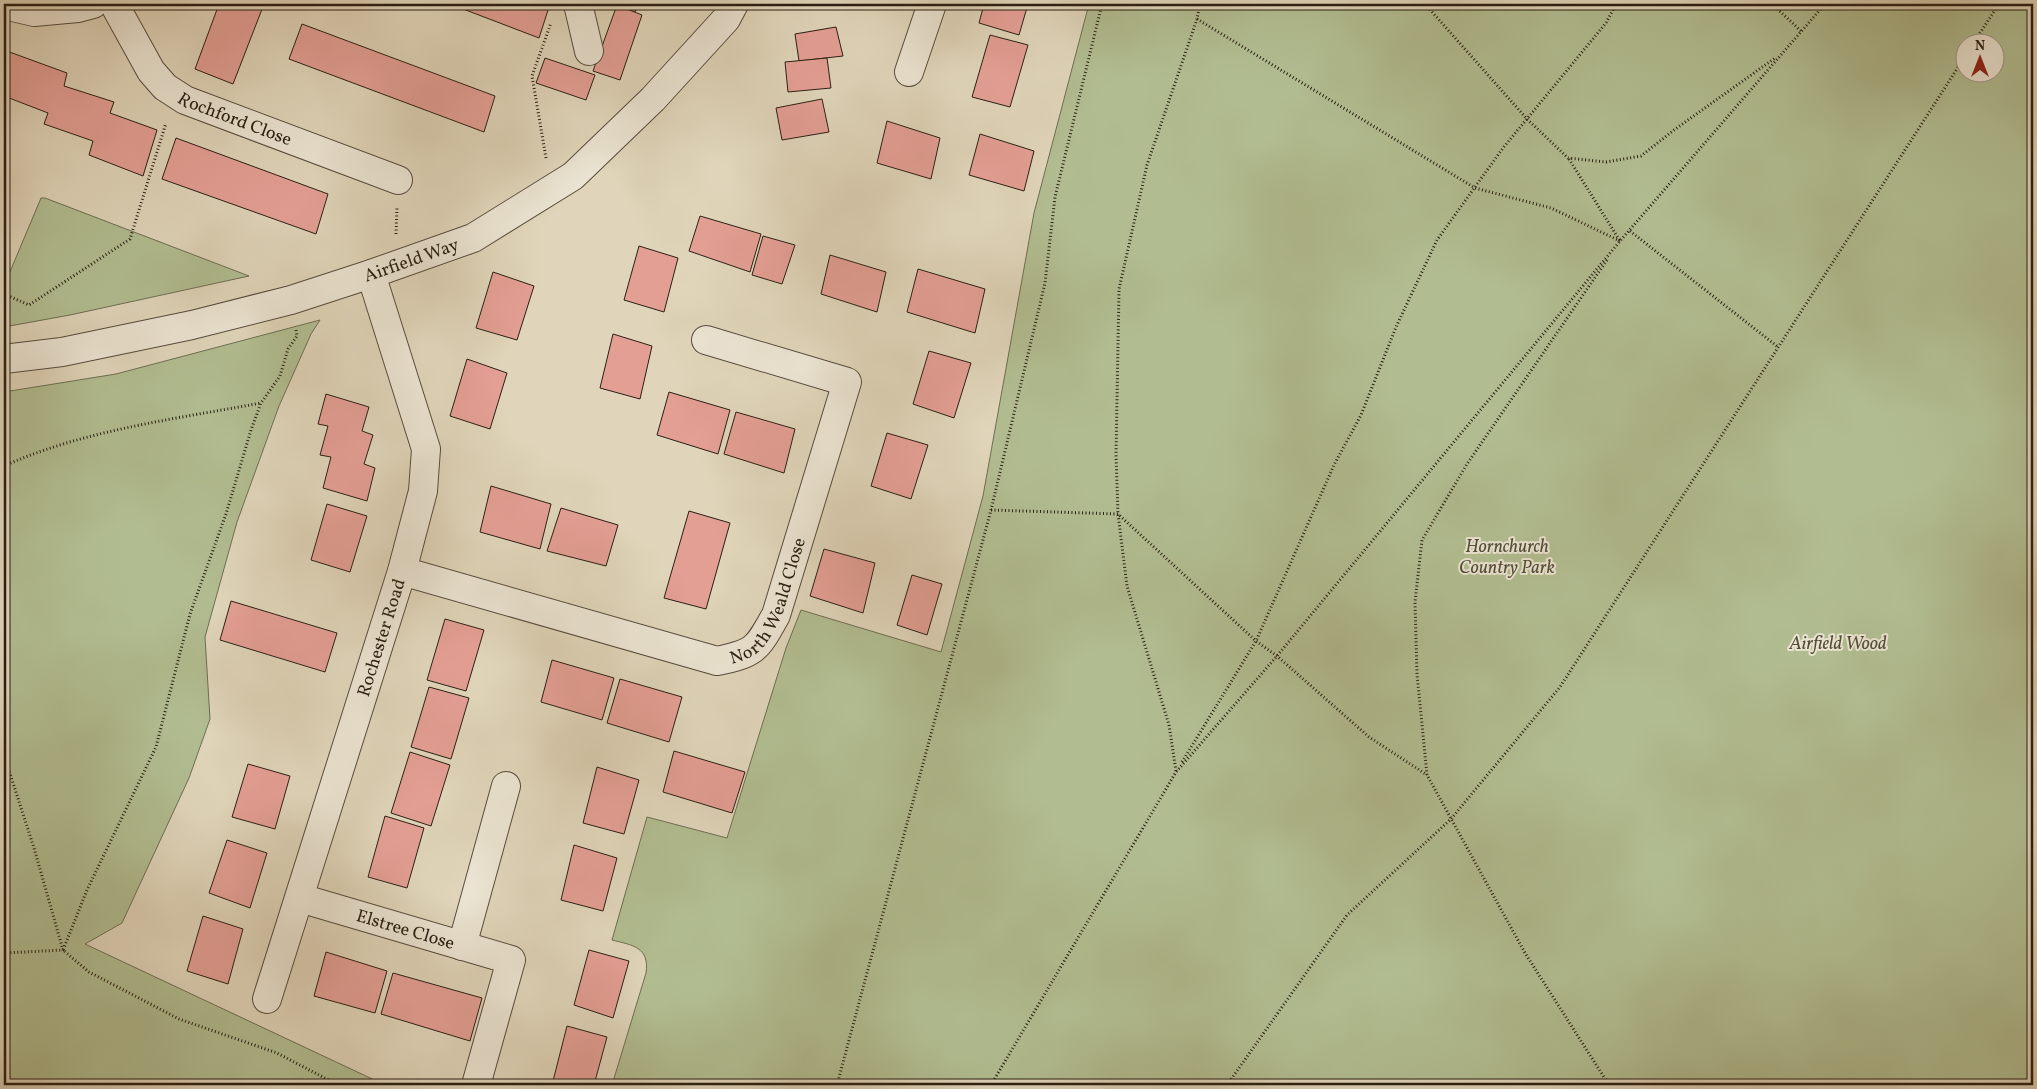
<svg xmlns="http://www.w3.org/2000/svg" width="2037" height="1089" font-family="Vollkorn,serif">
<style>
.green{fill:#b1bd91;stroke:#6d6e52;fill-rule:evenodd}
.building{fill:#e49f95;stroke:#291f13}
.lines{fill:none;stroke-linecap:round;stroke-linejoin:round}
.minor-casing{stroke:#574c3d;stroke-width:30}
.path{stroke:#291f13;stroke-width:3;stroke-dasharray:1 2.5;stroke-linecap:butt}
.minor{stroke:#ebe4d2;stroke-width:28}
.labels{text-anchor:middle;stroke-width:4;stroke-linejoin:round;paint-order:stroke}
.street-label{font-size:18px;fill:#291f13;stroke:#ebe4d2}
.park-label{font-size:18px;font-style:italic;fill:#524e39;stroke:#ebe4d2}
</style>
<rect width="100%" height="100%" fill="#e0d5ba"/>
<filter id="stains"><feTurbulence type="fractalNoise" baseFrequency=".004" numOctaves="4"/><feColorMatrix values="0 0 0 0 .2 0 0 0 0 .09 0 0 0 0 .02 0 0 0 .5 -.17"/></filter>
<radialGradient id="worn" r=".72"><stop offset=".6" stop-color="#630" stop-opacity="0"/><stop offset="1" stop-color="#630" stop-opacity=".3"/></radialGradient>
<g class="green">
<path d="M1089,4H2033V1085H612L646,973C650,947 632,945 612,940L647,817L727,838L786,648L801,610L941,652L983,496L1034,213ZM1964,42H1994V72H1964Z"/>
<path d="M41,198H45L249,276L70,315L4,327V286Z"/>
<path d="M320,320L311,334L279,406L237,522L205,637L210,719L189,778L122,923L85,944L385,1085H4V392L116,374Z"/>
</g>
<g class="building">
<path d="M219,4H264L233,84L195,69Z"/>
<path d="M450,4H550L539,38Z"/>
<path d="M613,4H639L635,12Z"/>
<path d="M984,4H1028L1019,35L979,23Z"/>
<path d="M617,5L642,15L620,80L593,71Z"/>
<path d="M302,24L495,96L484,132L289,59Z"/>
<path d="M836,27L843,56L799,61L795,34Z"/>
<path d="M990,35L1028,45L1010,107L972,97Z"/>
<path d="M4,50L67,73L64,86L114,102L110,113L157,130L143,176L89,155L93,141L44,124L48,113L4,96Z"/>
<path d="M545,58L595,75L586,100L536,83Z"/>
<path d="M827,58L831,88L788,92L785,62Z"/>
<path d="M822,99L829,132L782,140L776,108Z"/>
<path d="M887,121L940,138L931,179L877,163Z"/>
<path d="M980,134L1034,151L1024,191L969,175Z"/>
<path d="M176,138L328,194L316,234L162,179Z"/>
<path d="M700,216L761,234L750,272L689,251Z"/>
<path d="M763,236L795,245L782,284L752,275Z"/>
<path d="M639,246L678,258L664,312L624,300Z"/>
<path d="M830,255L886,272L877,312L821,294Z"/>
<path d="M918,269L985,289L975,333L907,312Z"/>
<path d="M493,272L534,286L517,340L476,328Z"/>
<path d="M613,334L652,346L640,399L600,388Z"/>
<path d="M929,351L971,363L954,418L913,404Z"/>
<path d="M467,359L507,373L490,429L450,416Z"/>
<path d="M669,392L730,410L718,454L657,435Z"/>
<path d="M326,394L369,407L362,431L373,435L364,464L375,468L367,501L323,488L331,457L320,455L328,426L318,424Z"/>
<path d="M736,412L795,429L784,473L724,454Z"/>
<path d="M887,433L928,445L911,499L871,486Z"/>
<path d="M491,486L551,504L540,549L480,532Z"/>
<path d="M327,504L367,516L350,572L311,560Z"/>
<path d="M561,508L618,525L606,566L547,551Z"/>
<path d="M689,511L730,523L706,609L664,598Z"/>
<path d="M824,549L875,563L863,613L810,596Z"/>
<path d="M912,575L942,584L927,635L897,625Z"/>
<path d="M231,601L337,633L325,672L220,640Z"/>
<path d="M445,619L484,630L466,691L427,680Z"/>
<path d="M552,660L614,678L602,720L541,702Z"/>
<path d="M620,679L682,697L669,742L607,723Z"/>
<path d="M429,687L469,698L451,759L411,747Z"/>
<path d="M674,751L745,772L732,813L663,792Z"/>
<path d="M410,752L450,765L431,826L391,813Z"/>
<path d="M248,764L290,776L275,829L232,817Z"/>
<path d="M597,767L639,780L624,834L583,823Z"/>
<path d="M385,816L424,828L407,888L368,877Z"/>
<path d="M227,840L267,853L250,908L209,893Z"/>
<path d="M574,845L617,858L603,911L561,900Z"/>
<path d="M203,916L243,929L228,984L187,971Z"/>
<path d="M589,950L629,961L613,1018L574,1005Z"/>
<path d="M326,952L387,971L375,1013L314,996Z"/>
<path d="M393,973L482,998L470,1041L381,1014Z"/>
<path d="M567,1026L607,1037L594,1085H568L553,1081Z"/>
</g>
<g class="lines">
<g class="minor-casing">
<g id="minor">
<path id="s1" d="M114,4L151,71L165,87L185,100L398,180"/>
<path d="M578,4L589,51"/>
<path d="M4,5L34,12L78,8L93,4"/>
<path d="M909,72L932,4"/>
<path id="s2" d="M4,359L62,352L192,325L291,300L371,274L473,238L573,176L653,99L726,19L734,4"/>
<path id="s3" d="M402,571L717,661C756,653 757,649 776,615L847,382L706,340"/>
<path id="s4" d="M300,898L511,960L476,1085"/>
<path d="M462,946L506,786"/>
<path id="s5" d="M267,999L402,571L423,491L426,449L371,274"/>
</g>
</g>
<g class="path">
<path d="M1425,4L1527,119L1568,158L1606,162L1641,156L1674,130L1775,58"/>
<path d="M1772,4L1801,31"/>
<path d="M1197,19L1475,188L1551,208L1620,241"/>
<path d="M1974,42L1999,4"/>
<path d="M546,158L532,76L551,23"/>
<path d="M1569,159L1620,241"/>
<path d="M1630,231L1778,347"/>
<path d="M396,234L397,208"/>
<path d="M1607,260L1467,464L1422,540L1415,602L1417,674L1427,775L1525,953L1609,1085"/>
<path d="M4,294L29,305L130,239L166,123"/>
<path d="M296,330L297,336L288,349L280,376L261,403L251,430L226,514L190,614L156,747L87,890L63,950L89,972L179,1019L277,1053L338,1085"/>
<path d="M4,466C84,430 175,419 261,403"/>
<path d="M991,510L1118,514L1256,641L1277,656L1369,737L1427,775"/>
<path d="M4,755L34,848L63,950L4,953"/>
<path d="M1182,762L1256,641L1334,465L1361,415L1396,327L1437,240L1503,148L1606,23L1616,4"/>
<path d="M1176,771L1169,725L1127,586L1118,514L1116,455L1119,289L1147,165L1197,19L1200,4"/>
<path d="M837,1085L991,510L1045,283L1055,197L1102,4"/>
<path d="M991,1085L1176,772L1277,656L1620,241L1825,4"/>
<path d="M1227,1085L1347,915L1451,819L1560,687L1964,58"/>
</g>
<use href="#minor" class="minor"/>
</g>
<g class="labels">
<g class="street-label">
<text dy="6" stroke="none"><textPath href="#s1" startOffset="175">Rochford Close</textPath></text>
<text dy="6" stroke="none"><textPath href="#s2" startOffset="420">Airfield Way</textPath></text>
<text dy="6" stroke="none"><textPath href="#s3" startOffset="414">North Weald Close</textPath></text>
<text dy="6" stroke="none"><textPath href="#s5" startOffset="379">Rochester Road</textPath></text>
<text dy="6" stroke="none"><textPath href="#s4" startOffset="110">Elstree Close</textPath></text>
</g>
<g class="park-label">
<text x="1507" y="552">Hornchurch<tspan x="1507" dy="21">Country Park</tspan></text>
<text x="1838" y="649">Airfield Wood</text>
</g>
</g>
<rect width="2037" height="1089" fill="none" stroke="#e0d5ba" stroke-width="20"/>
<rect x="5" y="5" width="2027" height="1079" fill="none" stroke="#291f13" stroke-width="2.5"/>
<rect x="10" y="10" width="2017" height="1069" fill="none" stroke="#291f13"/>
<g transform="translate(1980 58)"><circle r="24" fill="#ebe4d2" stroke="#9d9586"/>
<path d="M0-4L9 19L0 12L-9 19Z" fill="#8f2418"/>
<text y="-8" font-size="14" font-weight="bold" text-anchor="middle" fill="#291f13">N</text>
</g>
<rect width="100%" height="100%" filter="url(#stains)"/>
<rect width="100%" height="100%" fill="url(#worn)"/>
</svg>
